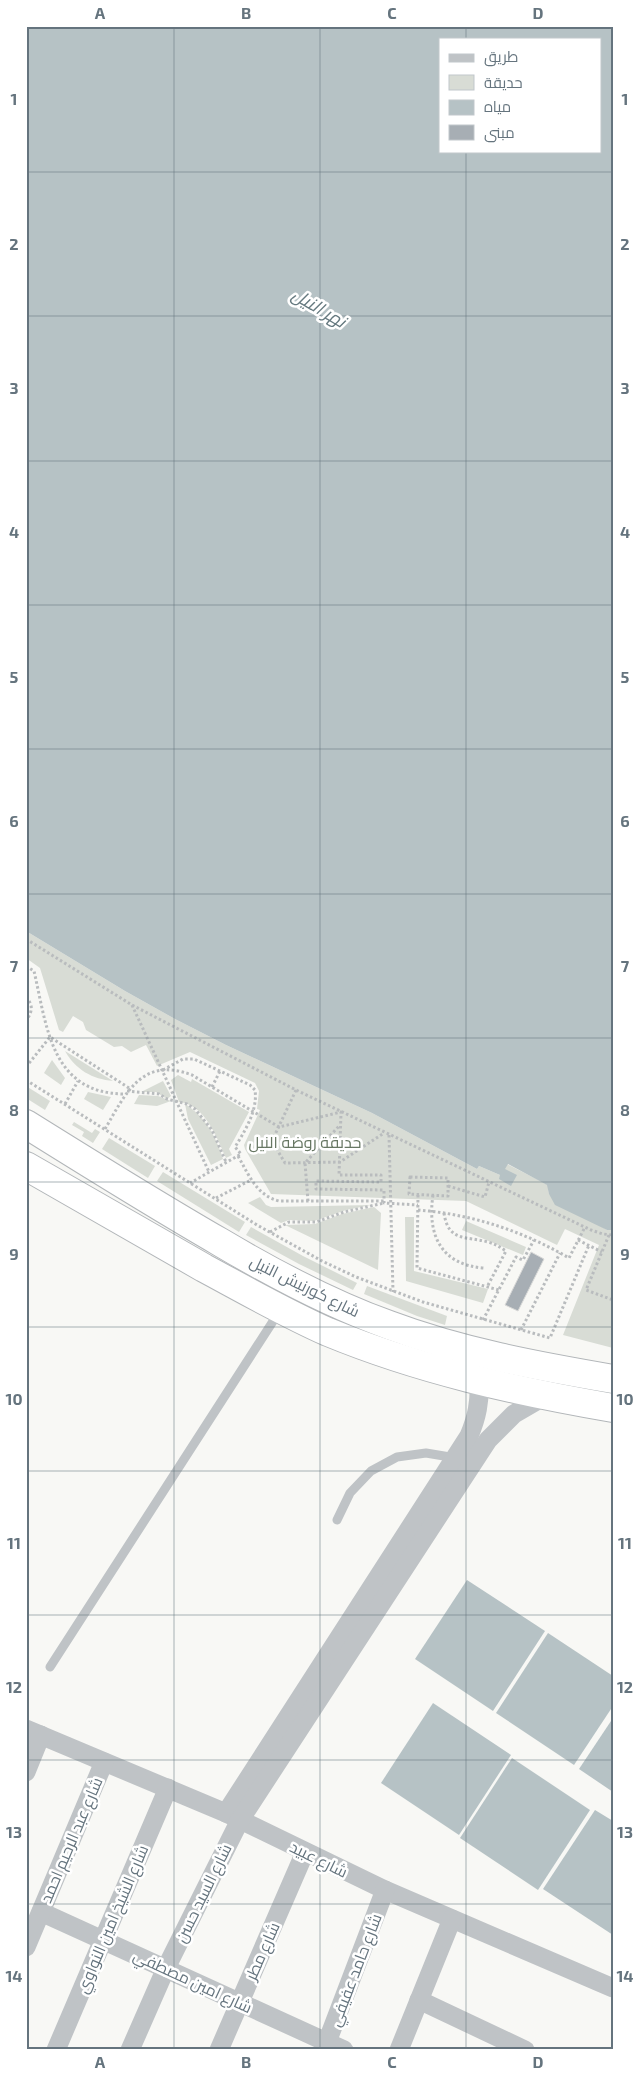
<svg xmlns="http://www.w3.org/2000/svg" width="639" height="2076" font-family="'Exo 2',Cairo,sans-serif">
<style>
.green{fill:#d8dcd5}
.water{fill:#b6c2c5;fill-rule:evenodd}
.building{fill:#a7aeb4;stroke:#d9d9d8}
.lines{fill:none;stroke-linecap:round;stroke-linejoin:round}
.highway-casing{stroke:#b2b6b9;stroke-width:30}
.path{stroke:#b9bcbe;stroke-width:3;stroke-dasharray:2.5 2.5;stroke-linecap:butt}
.lane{stroke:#bfc3c6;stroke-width:9}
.street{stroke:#bfc3c6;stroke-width:19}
.highway{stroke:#fff;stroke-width:28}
.grid{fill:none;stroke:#65747e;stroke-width:1;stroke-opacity:0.55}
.labels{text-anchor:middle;stroke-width:5;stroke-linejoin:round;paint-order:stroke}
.park-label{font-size:16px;fill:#677763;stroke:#fff}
.street-label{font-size:16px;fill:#65747e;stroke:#fff}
.water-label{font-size:18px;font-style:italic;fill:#65797f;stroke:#fff}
.neatline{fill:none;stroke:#65747e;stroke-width:2}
.grid-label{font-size:16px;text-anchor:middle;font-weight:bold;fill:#65747e}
</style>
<rect width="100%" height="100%" fill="#f8f8f5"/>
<g class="green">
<path d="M26,931L125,991L175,1019L226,1045L372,1113L477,1169L479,1166L500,1175L507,1164L548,1185L549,1194L607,1230H613V1348L563,1335L599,1245L565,1229L557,1245L466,1201L271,1194L245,1149L244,1145L260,1110L257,1109L259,1091L255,1083L190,1052L157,1066L146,1045L131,1052L122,1046L114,1047L86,1030L83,1022L73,1016L63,1032L59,1030L40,968L26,958Z"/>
<path d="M65,1051L113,1081C92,1079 76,1070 65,1051Z"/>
<path d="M52,1060L65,1078L61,1085L44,1073Z"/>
<path d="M178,1075L191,1082L192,1079L249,1112L229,1149L232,1155L226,1158C217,1138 205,1104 179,1102L171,1080Z"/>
<path d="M163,1081L171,1096L167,1099L156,1092H141Z"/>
<path d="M26,1086L50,1101L45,1110L26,1098Z"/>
<path d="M88,1092L111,1097L103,1110L84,1099Z"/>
<path d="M139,1095L158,1096L171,1101L157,1106L134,1104Z"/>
<path d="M185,1104C205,1116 216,1137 223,1159L211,1165L188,1119Z"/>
<path d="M74,1122L92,1133L95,1129L100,1132L93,1143L82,1136L84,1132L72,1125Z"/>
<path d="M109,1138L155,1166L148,1178L102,1149Z"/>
<path d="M163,1172L245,1222L239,1232L157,1181Z"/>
<path d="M260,1197L266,1205L271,1207L371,1205L346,1210L314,1221L289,1220L281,1223L248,1203Z"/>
<path d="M374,1207L381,1213L378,1270L285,1225L315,1224L342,1214Z"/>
<path d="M405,1217H414V1271L488,1289L483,1303L406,1281Z"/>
<path d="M466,1221L526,1247L523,1255L462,1230Z"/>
<path d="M251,1227L303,1256L357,1283L353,1290L299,1264L246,1235Z"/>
<path d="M367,1286L447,1316L445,1325L417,1316L364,1294Z"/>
</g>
<g class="water">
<path d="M26,26H613V1230H607L555,1205L549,1194L547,1185L508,1164L505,1169L517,1175L511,1186L499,1179L500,1175L479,1166L477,1169L372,1113L226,1045L175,1019L125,991L26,931ZM440,39H600V151H440Z"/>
<path d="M467,1580L545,1631L493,1711L415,1659Z"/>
<path d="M548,1633L613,1676V1706L574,1765L496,1713Z"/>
<path d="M433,1703L511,1755L459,1835L381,1783Z"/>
<path d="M613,1718V1792L579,1769Z"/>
<path d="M512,1758L590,1810L538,1890L460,1838Z"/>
<path d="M595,1810L613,1821V1935L543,1889Z"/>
</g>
<path class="building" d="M531,1252L544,1259L518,1311L505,1305Z"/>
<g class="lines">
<g class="highway-casing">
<g id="highway">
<path d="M26,1124C90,1164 154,1204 220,1242C274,1274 330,1304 389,1325C461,1352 537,1366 613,1379"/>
<path d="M26,1166C85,1200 144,1234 204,1268C245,1290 285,1313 328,1332C420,1370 515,1391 613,1408"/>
</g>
</g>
<g class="path">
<path d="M26,939L132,1005L296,1090L591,1230L603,1234L613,1235"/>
<path d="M26,966L34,971C47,1027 51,1093 124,1094"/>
<path d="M26,997C34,1006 32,1012 26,1021"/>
<path d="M132,1005L209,1172"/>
<path d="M26,1032V1037"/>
<path d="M26,1067L50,1037L129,1088"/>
<path d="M163,1070L183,1059H194L250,1085L255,1090C258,1110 245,1131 235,1147L241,1154L190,1183"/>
<path d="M26,1080L257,1225L322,1261L356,1277L423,1302L550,1338L589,1245"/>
<path d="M212,1087L220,1071"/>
<path d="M296,1090L272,1141L285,1163L340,1162L384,1133"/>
<path d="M127,1091L159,1094L167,1099L187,1104L195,1109L212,1130L226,1162"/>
<path d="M65,1104L78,1081"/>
<path d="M105,1129C126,1093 142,1056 192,1075L279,1127L341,1112L339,1175H381V1182L316,1181V1189L384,1190V1203L418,1205"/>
<path d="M389,1135L393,1292"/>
<path d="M238,1156C249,1175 256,1195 279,1201H384"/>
<path d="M410,1177L448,1178V1196L409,1194Z"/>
<path d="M448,1186L485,1197L489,1182"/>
<path d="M418,1195L417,1268L499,1290"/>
<path d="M433,1195C427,1235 441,1265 484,1268"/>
<path d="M216,1198L251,1180"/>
<path d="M308,1201L305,1163L340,1125"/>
<path d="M418,1210C471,1214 523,1231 569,1258L585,1227"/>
<path d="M444,1213C448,1242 466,1236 488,1242C495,1244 500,1247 506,1251L487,1287"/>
<path d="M270,1232L289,1222H316L344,1212L384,1203"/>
<path d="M609,1235L586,1290L613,1300"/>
<path d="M578,1240L602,1252"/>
<path d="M483,1320L516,1257L523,1260L534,1240"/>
<path d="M521,1330L560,1253"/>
</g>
<g class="lane">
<path d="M337,1520L350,1493L371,1471L397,1457L426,1453L456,1458"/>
<path d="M50,1667L279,1312"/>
</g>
<g class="street">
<path d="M26,1729L226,1813L385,1890L613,1988"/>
<path d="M26,1772L41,1735"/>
<path d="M226,1813L469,1436C477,1417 480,1402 479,1381"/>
<path d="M41,1912L344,2050"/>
<path d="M26,1947L104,1762"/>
<path d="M419,2000L525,2050"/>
<path d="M56,2050L168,1788"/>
<path d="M130,2050L166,1968L240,1820L488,1440L514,1414L545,1396"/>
<path d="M219,2050L305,1852"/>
<path d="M324,2050L385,1890"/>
<path d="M399,2050L452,1919"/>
</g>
<use href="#highway" class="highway"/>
</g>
<path class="grid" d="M174,26V2050M320,26V2050M466,26V39M466,151V2050M26,172H613M26,316H613M26,461H613M26,605H613M26,749H613M26,894H613M26,1038H613M26,1182H613M26,1327H613M26,1471H613M26,1615H613M26,1760H613M26,1904H613"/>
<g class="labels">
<g class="park-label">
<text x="305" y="1148">حديقة روضة النيل</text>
</g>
<g class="street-label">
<text transform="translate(305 1286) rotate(26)" y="6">شارع كورنيش النيل</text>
<text transform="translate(71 1840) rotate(-67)" y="6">شارع عبد الرحيم احمد</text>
<text transform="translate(319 1859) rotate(26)" y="6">شارع عبيد</text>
<text transform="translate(203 1893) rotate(-64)" y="6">شارع السيد حسن</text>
<text transform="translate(112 1919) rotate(-67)" y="6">شارع الشيخ امين النواوي</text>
<text transform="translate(262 1951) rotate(-66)" y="6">شارع مطر</text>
<text transform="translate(355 1970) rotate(-69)" y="6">شارع حامد عفيفي</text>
<text transform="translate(193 1981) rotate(25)" y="6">شارع امين مصطفي</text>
</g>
<g class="water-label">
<text transform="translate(319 308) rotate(31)" y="6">نهر النيل</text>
</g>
</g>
<rect width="639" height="2076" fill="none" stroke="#ffffff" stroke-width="55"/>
<rect x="439" y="38" width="162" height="115" fill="#ffffff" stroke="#c1c7cb"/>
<rect x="449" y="54" width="25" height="8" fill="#bfc3c6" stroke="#c1c7cb"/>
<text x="484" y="62" font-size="15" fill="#65747e">طريق</text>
<rect x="449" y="75" width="25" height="15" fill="#d8dcd5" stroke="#c1c7cb"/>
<text x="484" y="88" font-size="15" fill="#65747e">حديقة</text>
<rect x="449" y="100" width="25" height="15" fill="#b6c2c5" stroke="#c1c7cb"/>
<text x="484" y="112" font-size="15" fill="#65747e">مياه</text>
<rect x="449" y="125" width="25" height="15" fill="#a7aeb4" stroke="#c1c7cb"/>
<text x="484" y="138" font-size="15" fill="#65747e">مبنى</text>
<rect x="28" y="28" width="584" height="2020" class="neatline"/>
<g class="grid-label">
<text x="100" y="19">A</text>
<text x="246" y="19">B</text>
<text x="392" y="19">C</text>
<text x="538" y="19">D</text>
<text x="14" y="105">1</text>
<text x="625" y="105">1</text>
<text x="14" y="250">2</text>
<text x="625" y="250">2</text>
<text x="14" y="394">3</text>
<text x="625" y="394">3</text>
<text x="14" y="538">4</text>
<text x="625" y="538">4</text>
<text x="14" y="683">5</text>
<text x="625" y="683">5</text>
<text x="14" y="827">6</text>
<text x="625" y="827">6</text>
<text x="14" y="972">7</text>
<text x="625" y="972">7</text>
<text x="14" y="1116">8</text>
<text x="625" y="1116">8</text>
<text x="14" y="1260">9</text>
<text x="625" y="1260">9</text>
<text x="14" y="1405">10</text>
<text x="625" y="1405">10</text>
<text x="14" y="1549">11</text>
<text x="625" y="1549">11</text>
<text x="14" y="1693">12</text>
<text x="625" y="1693">12</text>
<text x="14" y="1838">13</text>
<text x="625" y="1838">13</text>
<text x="14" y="1982">14</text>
<text x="625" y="1982">14</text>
<text x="100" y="2068">A</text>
<text x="246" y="2068">B</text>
<text x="392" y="2068">C</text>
<text x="538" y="2068">D</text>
</g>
</svg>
